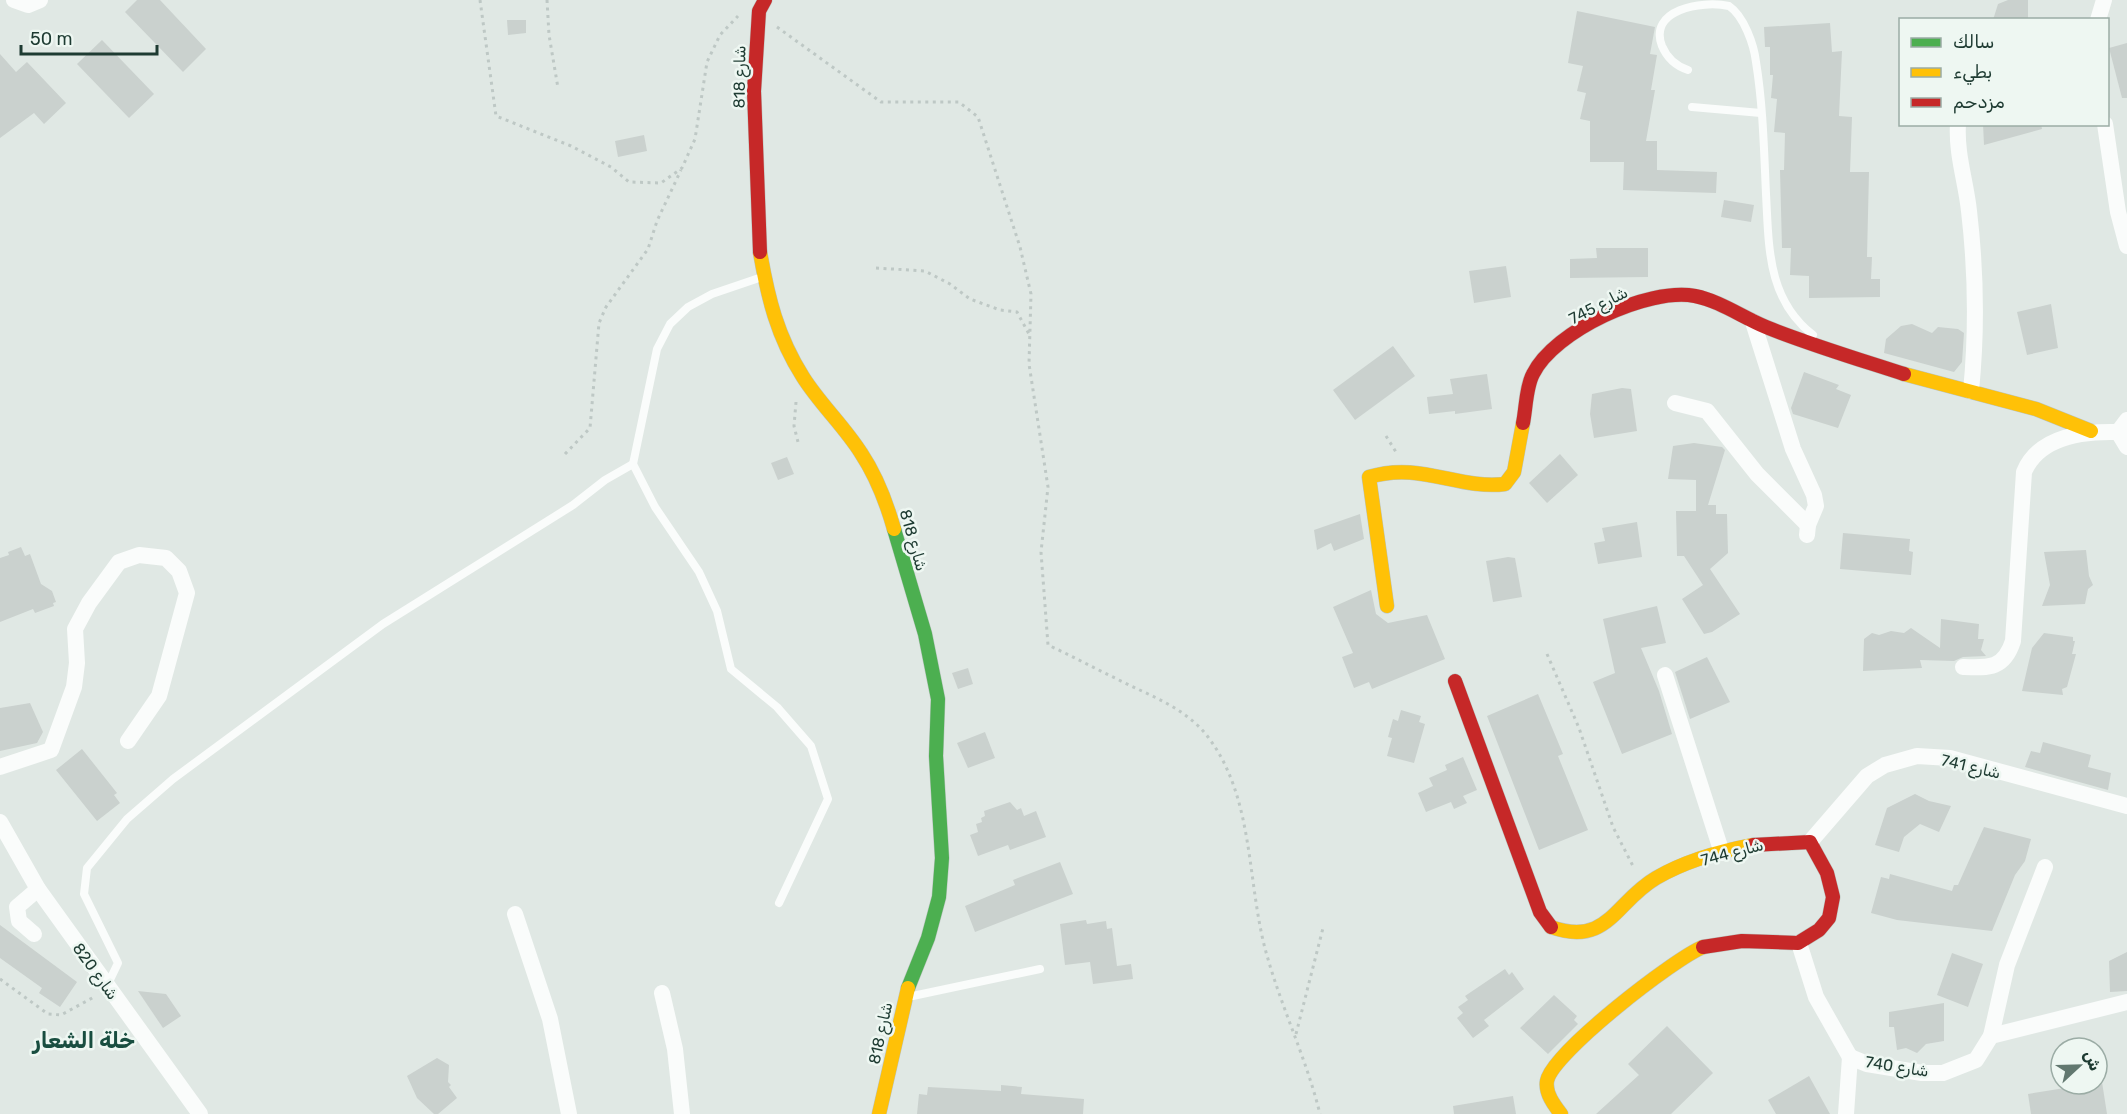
<svg xmlns="http://www.w3.org/2000/svg" width="2127" height="1114" font-family="Rubik,'Noto Naskh Arabic',sans-serif">
<style>
.building{fill:#cad1ce}
.lines{fill:none;stroke-linecap:round;stroke-linejoin:round}
.fast-casing{stroke:#bac4bf;stroke-width:15}
.slow-casing{stroke:#bac4bf;stroke-width:15}
.jam-casing{stroke:#bac4bf;stroke-width:15}
.path{stroke:#bec8c5;stroke-width:3;stroke-dasharray:3 4.5;stroke-linecap:butt}
.lane{stroke:#fafcfb;stroke-width:8}
.street{stroke:#fafcfb;stroke-width:16}
.fast{stroke:#4caf50;stroke-width:14}
.slow{stroke:#ffc107;stroke-width:14}
.jam{stroke:#c62828;stroke-width:14}
.labels{text-anchor:middle;stroke-width:5;stroke-linejoin:round;paint-order:stroke}
.street-label{font-size:16px;fill:#1e3b32;stroke:#eef7f2}
.district-label{font-size:22px;font-weight:bold;fill:#194e40;stroke:#eef7f2}
</style>
<rect width="100%" height="100%" fill="#e0e8e4"/>
<g class="building">
<path d="M137,0H160L206,49L183,72L125,12Z"/>
<path d="M2008,0H2028V20H1993L1998,4Z"/>
<path d="M1577,11L1655,27L1650,54L1657,55L1651,90H1655L1646,141H1657V170L1717,172L1716,193L1623,190L1624,162H1590V121L1580,119L1586,93L1577,91L1583,66L1568,63Z"/>
<path d="M507,20H526V33L508,35Z"/>
<path d="M1830,23L1832,52L1842,51L1839,116L1852,117L1850,172H1869L1867,257H1872L1871,279H1880V297L1809,298V276L1790,275L1791,248H1782L1780,170H1784L1785,133L1774,132L1777,99L1771,98L1773,75H1770V47H1765L1764,27Z"/>
<path d="M102,40L154,94L129,118L77,64Z"/>
<path d="M2127,43V98H2122L2109,48Z"/>
<path d="M0,54L16,72L27,62L66,103L44,124L34,113L0,138Z"/>
<path d="M1983,124H2041L2042,129L1984,145Z"/>
<path d="M644,135L647,151L618,157L615,141Z"/>
<path d="M1724,200L1754,205L1751,222L1721,217Z"/>
<path d="M1596,248H1648V277L1570,278V259L1597,258Z"/>
<path d="M1506,266L1511,297L1474,303L1469,271Z"/>
<path d="M2051,304L2058,348L2027,355L2017,312Z"/>
<path d="M1912,324L1932,333L1938,327L1958,329L1964,333L1962,362L1954,372L1884,353L1886,339L1901,326Z"/>
<path d="M1393,346L1415,376L1355,420L1333,390Z"/>
<path d="M1804,372L1839,385L1836,389L1851,395L1838,428L1793,414L1791,408Z"/>
<path d="M1487,374L1492,409L1455,414V411L1429,414L1427,397L1453,394L1450,379Z"/>
<path d="M1622,388L1631,389L1637,431L1594,438L1590,414L1592,394Z"/>
<path d="M1694,443L1722,447L1725,450L1708,505H1716V514H1727L1728,553L1710,569L1740,614L1712,632L1704,634L1682,599L1703,585L1684,556H1677L1676,511H1696V480L1668,479L1673,446Z"/>
<path d="M1560,454L1578,475L1547,503L1529,483Z"/>
<path d="M787,457L794,474L778,480L771,463Z"/>
<path d="M1360,514L1364,539L1334,551L1331,543L1317,550L1314,530Z"/>
<path d="M1637,522L1642,557L1598,564L1594,543L1605,541L1602,528Z"/>
<path d="M1843,533L1910,539L1909,551L1913,552L1911,575L1840,569Z"/>
<path d="M21,547L25,556L30,554L41,584L52,591L56,602L53,603L54,606L35,613L33,609L0,622V558L9,555L8,552Z"/>
<path d="M2086,550L2089,576L2093,585L2088,589L2085,604L2042,606L2050,585L2044,552Z"/>
<path d="M1508,557L1515,558L1522,597L1493,602L1486,561Z"/>
<path d="M1371,590L1376,614L1388,623L1427,615L1445,659L1372,689L1369,682L1354,688L1342,657L1353,653L1333,607Z"/>
<path d="M1657,606L1666,643L1641,648L1659,691L1672,734L1622,754L1593,682L1615,673L1603,619Z"/>
<path d="M1941,619L1979,624L1978,639H1984L1981,650L1986,656L1963,657L1954,661L1920,660L1922,668L1863,671L1864,639L1872,633L1879,635L1891,631L1904,633L1911,628L1940,648Z"/>
<path d="M2044,633L2073,637V641H2075L2072,654H2076L2067,687L2062,689L2063,695L2022,691L2032,648Z"/>
<path d="M1707,657L1730,702L1690,719L1675,672Z"/>
<path d="M968,668L973,684L958,689L952,673Z"/>
<path d="M1538,694L1563,754L1558,756L1588,830L1539,850L1487,716Z"/>
<path d="M30,703L43,732L37,743L0,751V708Z"/>
<path d="M1401,710L1421,716L1419,722L1425,724L1414,763L1387,756L1392,738L1388,737L1393,719L1398,721Z"/>
<path d="M985,732L995,758L968,768L957,743Z"/>
<path d="M2043,742L2091,755L2088,767L2111,773L2108,790L2025,767L2031,751L2040,753Z"/>
<path d="M82,749L117,793L114,795L120,803L97,821L56,770Z"/>
<path d="M1463,757L1477,790L1463,796L1467,803L1454,809L1451,802L1426,812L1418,793L1433,786L1429,778L1447,770L1445,765Z"/>
<path d="M1915,794L1929,801L1951,806L1939,832L1920,824L1904,837L1899,852L1875,845L1887,808Z"/>
<path d="M1010,802L1017,810L1021,808L1024,816L1036,811L1046,837L1010,850L1008,845L978,856L970,835L978,832L976,824L982,822L981,818L985,816L984,811Z"/>
<path d="M1984,827L2031,839L2025,861L2015,875L1992,931L1897,920L1871,913L1881,877L1889,879L1890,874L1952,891L1954,885H1958Z"/>
<path d="M1060,862L1073,894L975,932L965,906L1015,885L1013,880Z"/>
<path d="M1086,920L1087,924L1106,921L1107,929L1112,928L1117,966L1131,964L1133,979L1093,984L1090,962L1065,965L1060,924Z"/>
<path d="M0,925L77,982L60,1007L39,993L42,988L0,958Z"/>
<path d="M2127,952V991L2110,992L2109,961Z"/>
<path d="M1952,953L1983,964L1968,1007L1937,995Z"/>
<path d="M1505,969L1509,975L1512,972L1524,989L1484,1020L1489,1026L1473,1038L1457,1018L1463,1013L1458,1007L1468,1000L1465,996Z"/>
<path d="M138,991L166,994L181,1016L163,1028Z"/>
<path d="M1554,995L1577,1016L1574,1020L1578,1024L1548,1054L1520,1028Z"/>
<path d="M1944,1003V1041L1926,1044L1917,1053L1906,1048L1897,1050L1894,1027H1889V1012Z"/>
<path d="M1667,1026L1713,1073L1671,1114H1596L1639,1075L1628,1064Z"/>
<path d="M437,1058L449,1065L448,1082L451,1085L449,1087L457,1098L438,1114H434L417,1098L407,1076Z"/>
<path d="M1809,1076L1830,1114H1776L1768,1100Z"/>
<path d="M2102,1082L2107,1114H2031L2028,1094Z"/>
<path d="M1001,1085L1022,1087L1021,1094L1084,1099L1083,1114H917L919,1094L927,1095L928,1087L1001,1091Z"/>
<path d="M1513,1096L1516,1114H1454L1453,1106Z"/>
</g>
<g class="lines">
<g class="fast-casing">
<path id="fast" d="M894,529L925,634L938,699L936,756L942,858L939,897L928,938L908,988"/>
</g>
<g class="slow-casing">
<g id="slow">
<path d="M760,252C768,298 777,336 803,377C820,404 844,426 861,453C877,477 886,501 894,529"/>
<path d="M1904,374L2036,409L2091,431"/>
<path d="M1387,606L1369,477C1420,461 1459,490 1505,484L1514,472L1523,423"/>
<path d="M1551,927C1608,947 1615,902 1656,878C1685,861 1721,851 1753,845"/>
<path d="M879,1114L908,988"/>
<path d="M1561,1114C1554,1105 1545,1093 1547,1081C1552,1053 1675,958 1703,947"/>
</g>
</g>
<g class="jam-casing">
<g id="jam">
<path d="M760,252L754,91L759,11L765,0"/>
<path d="M1523,423C1526,408 1526,387 1533,374C1554,331 1648,287 1695,296C1720,301 1742,317 1766,327C1811,345 1858,359 1904,374"/>
<path d="M1455,681L1540,912L1551,927"/>
<path d="M1703,947L1742,941L1798,943L1819,930L1829,918L1833,897L1827,873L1810,842L1753,845"/>
</g>
</g>
<g class="path">
<path d="M480,0L496,116L571,146L611,167L629,182L661,183L682,168L695,139L707,62L720,35L738,16"/>
<path d="M547,0L549,35L558,88"/>
<path d="M777,27L881,102H959L978,117L1020,247L1031,294L1029,364L1048,487L1041,552L1048,645C1072,656 1094,668 1117,679C1150,696 1185,707 1208,737C1256,800 1246,887 1268,959C1283,1011 1307,1061 1320,1114"/>
<path d="M876,268L925,271L950,284L970,299L1000,310L1017,312L1029,334"/>
<path d="M796,402L794,426L799,446"/>
<path d="M1386,436L1396,452"/>
<path d="M565,454L590,428L599,323L606,307L648,249L657,221L681,170"/>
<path d="M1547,654L1579,728L1613,827L1634,868"/>
<path d="M0,979L48,1014L61,1015L94,997"/>
<path d="M1296,1034L1323,928"/>
</g>
<g class="lane">
<path d="M1688,70C1676,66 1667,58 1662,46C1648,10 1701,0 1729,6C1744,16 1754,45 1756,62C1763,105 1764,150 1766,194C1769,247 1767,299 1813,335"/>
<path d="M1692,107L1761,113"/>
<path d="M762,277L712,294L688,307L670,324L657,349L633,464L655,507L699,572L717,611L731,669L777,707L811,746L828,799L779,903"/>
<path d="M107,986L118,963L84,894L87,868L127,819L173,779L383,624L573,505L605,480L633,464"/>
<path d="M908,997L1040,969"/>
</g>
<g class="street">
<path d="M14,0L28,5L40,0"/>
<path d="M2098,20L2104,0"/>
<path d="M1958,124C1956,154 1966,182 1969,211C1976,271 1977,331 1971,391"/>
<path d="M2105,124L2118,212L2127,246"/>
<path d="M1753,322L1793,449L1814,495L1816,506L1808,525L1807,535"/>
<path d="M1675,403L1707,411L1757,474L1808,525"/>
<path d="M2118,432L2127,447"/>
<path d="M1963,667C1989,668 2004,669 2013,641L2024,472C2039,436 2083,431 2118,432L2127,420"/>
<path d="M1665,675L1722,853"/>
<path d="M0,767L51,750L74,687L77,663L75,629L89,603L119,562L139,555L166,558L179,571L187,593L159,696L128,741"/>
<path d="M0,822L38,889L200,1114"/>
<path d="M1810,842L1867,776L1885,765L1917,756L1950,758L2127,806"/>
<path d="M515,914L550,1019L569,1114"/>
<path d="M34,934L19,921L17,907L38,889"/>
<path d="M1799,943L1816,997L1850,1057"/>
<path d="M662,993L675,1049L682,1114"/>
<path d="M1991,1036L2007,965L2045,867"/>
<path d="M1846,1114L1850,1057L1867,1064L1922,1073H1943L1976,1060L1991,1036L2127,1002"/>
</g>
<use href="#fast" class="fast"/>
<use href="#slow" class="slow"/>
<use href="#jam" class="jam"/>
</g>
<g class="labels">
<g class="street-label">
<text transform="translate(739 77) rotate(-89)" y="6">شارع 818</text>
<text transform="translate(1598 305) rotate(-27)" y="6">شارع 745</text>
<text transform="translate(914 540) rotate(74)" y="6">شارع 818</text>
<text transform="translate(1971 766) rotate(13)" y="6">شارع 741</text>
<text transform="translate(1732 852) rotate(-15)" y="6">شارع 744</text>
<text transform="translate(96 971) rotate(54)" y="6">شارع 820</text>
<text transform="translate(880 1033) rotate(-78)" y="6">شارع 818</text>
<text transform="translate(1897 1066) rotate(9)" y="6">شارع 740</text>
</g>
<g class="district-label">
<text x="84" y="1048">خلة الشعار</text>
</g>
</g>
<rect x="1899" y="18" width="210" height="108" fill="#eef7f2" stroke="#9baca5" stroke-width="1.5"/>
<rect x="1911" y="38" width="30" height="9" fill="#4caf50" stroke="#9baca5" stroke-width="1.5"/>
<text x="1953" y="48" font-size="18" fill="#1e3b32">سالك</text>
<rect x="1911" y="68" width="30" height="9" fill="#ffc107" stroke="#9baca5" stroke-width="1.5"/>
<text x="1953" y="78" font-size="18" fill="#1e3b32">بطيء</text>
<rect x="1911" y="98" width="30" height="9" fill="#c62828" stroke="#9baca5" stroke-width="1.5"/>
<text x="1953" y="108" font-size="18" fill="#1e3b32">مزدحم</text>
<g transform="translate(2079 1066) rotate(68)"><circle r="28" fill="#eef7f2" stroke="#9baca5" stroke-width="1.5"/>
<path d="M0-4.5L10 22L0 15L-10 22Z" fill="#627870"/>
<text y="-9" font-size="16" font-weight="bold" text-anchor="middle" fill="#1e3b32">ش</text>
</g>
<path d="M21 45v9h136v-9" fill="none" stroke="#1e3b32" stroke-width="3"/>
<text x="30" y="45" font-size="18" fill="#1e3b32" stroke="#eef7f2" stroke-width="4.5" paint-order="stroke">50 m</text>
</svg>
